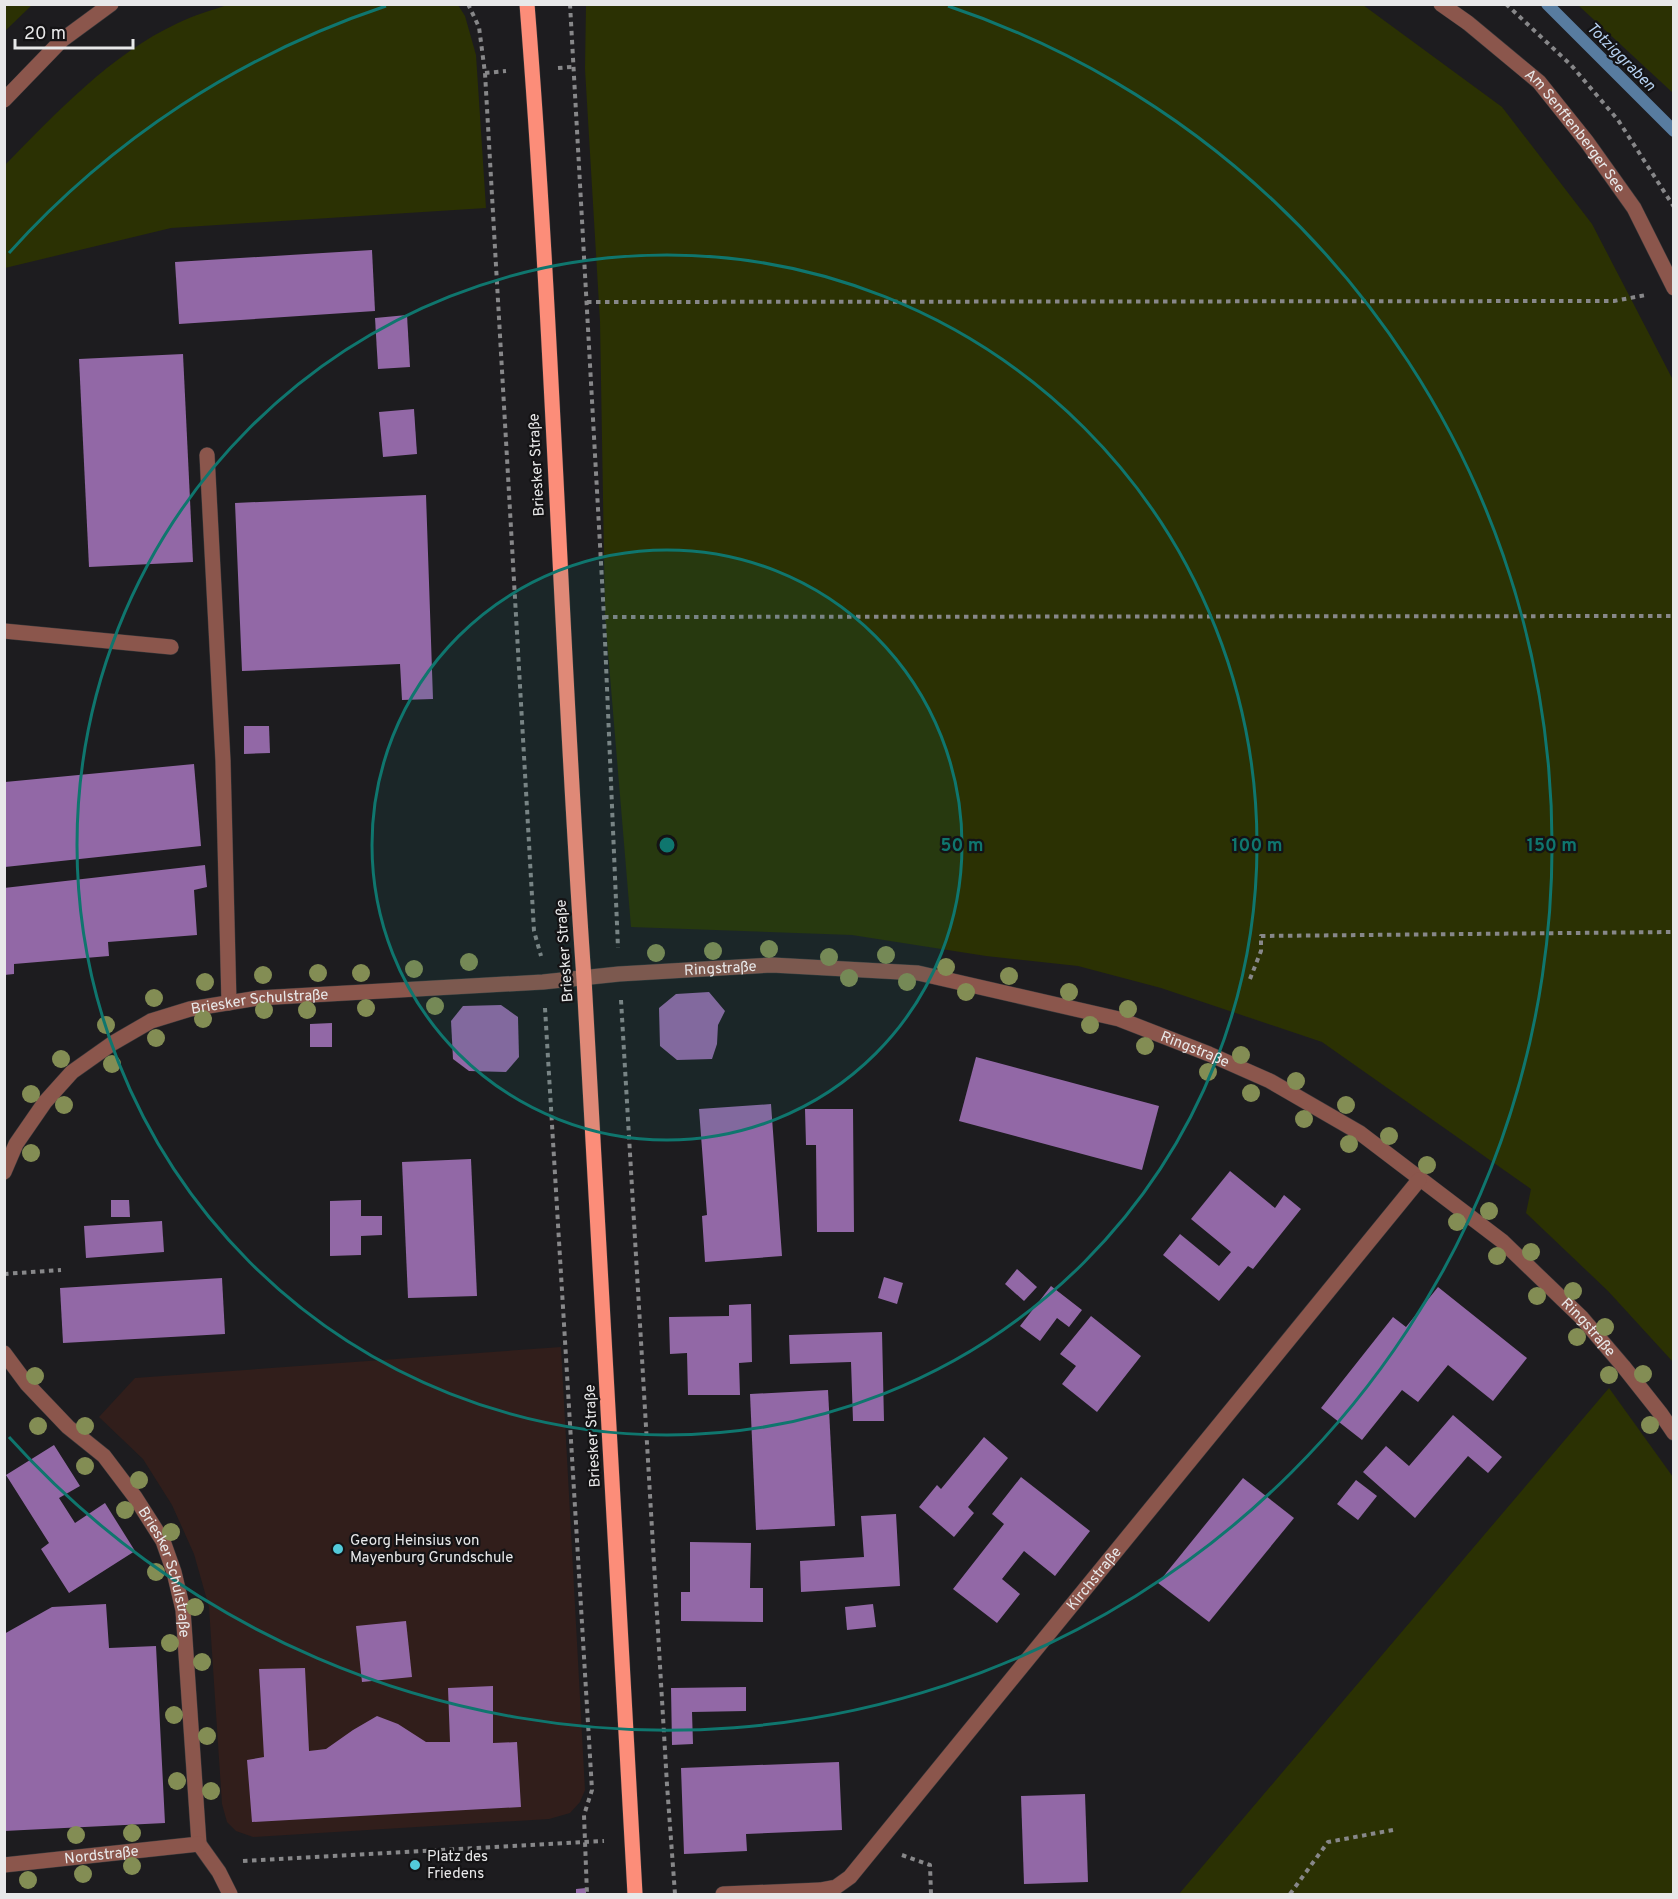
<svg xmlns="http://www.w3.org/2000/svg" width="1678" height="1899" font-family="Overpass,sans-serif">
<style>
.education{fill:#311e1b}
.green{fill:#2b3103}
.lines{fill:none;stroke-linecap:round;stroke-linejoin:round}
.stream{stroke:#587ca0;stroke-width:12}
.building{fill:#9268a6}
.minor-casing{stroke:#39393b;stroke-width:16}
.major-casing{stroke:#39393b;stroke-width:16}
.path{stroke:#878789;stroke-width:4;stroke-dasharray:4.5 4.5;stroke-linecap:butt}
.minor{stroke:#8b564c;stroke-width:15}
.major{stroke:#fc8d79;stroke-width:15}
.tree{fill:#838d54}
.ring{fill:none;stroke:#0f766e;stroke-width:3}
.poi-dot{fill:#53cbdb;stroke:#141315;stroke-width:2}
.labels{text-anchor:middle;stroke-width:4.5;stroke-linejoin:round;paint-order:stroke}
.street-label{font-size:15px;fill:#e8e8e9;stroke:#141315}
.poi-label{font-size:15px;fill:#e8e8e9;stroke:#141315;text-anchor:start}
.water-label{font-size:16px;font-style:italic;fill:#b6d1f1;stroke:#141315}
.centre{fill:#0f766e;stroke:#141315;stroke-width:3}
.ring-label{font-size:18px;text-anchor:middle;font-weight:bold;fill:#0f766e;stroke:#141315;stroke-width:4.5;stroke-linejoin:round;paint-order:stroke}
</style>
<rect width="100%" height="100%" fill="#1d1c1f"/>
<path class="education" d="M561,1347L585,1790L580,1802L570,1813L549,1819L253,1837L236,1831L227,1822L222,1804L209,1607L194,1554L172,1505L143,1459L99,1417L135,1378Z"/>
<g class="green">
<path d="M5,4H32V5L5,31Z"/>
<path d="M230,4L458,5L465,16L476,55L486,208L171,228L5,268V165C56,113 111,54 178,23C194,15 213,10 230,4Z"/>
<path d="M586,5H1363L1502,107L1592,224L1673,380V1362L1608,1291L1526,1213L1531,1189L1322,1042L1161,988L1078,966L986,956L852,935L631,927L605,616L600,321L585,69Z"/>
<path d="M1578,5H1673V93Z"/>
<path d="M1609,1388L1673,1477V1894H1179Z"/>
</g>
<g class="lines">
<path class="stream" d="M1547,4L1674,131"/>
</g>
<g class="building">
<path d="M372,250L375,311L179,324L175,262Z"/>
<path d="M407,315L410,367L378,369L375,318Z"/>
<path d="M183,354L193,562L89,567L79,359Z"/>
<path d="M414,409L417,454L383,457L379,412Z"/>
<path d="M426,495L433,699L402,700L400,664L242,671L235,503Z"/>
<path d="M244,726H269L270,753L244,754Z"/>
<path d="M194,764L201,846L5,867V782Z"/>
<path d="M205,865L207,887L194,890L197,935L108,942L109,956L14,964V974L4,975V888Z"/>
<path d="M709,992L725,1011L718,1025L717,1044L712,1059L677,1060L660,1046L659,1008L676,994Z"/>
<path d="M501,1005L518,1017L519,1057L506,1072L469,1071L453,1059L451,1021L463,1006Z"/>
<path d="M332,1023V1047H310V1024Z"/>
<path d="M976,1057L1159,1106L1142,1170L959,1121Z"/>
<path d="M771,1104L782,1256L705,1262L702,1216L707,1215L699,1109Z"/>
<path d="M805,1109H853L854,1232H817L816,1145H806Z"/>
<path d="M471,1159L477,1296L408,1298L402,1162Z"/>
<path d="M1230,1171L1275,1208L1284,1195L1301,1209L1253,1269L1248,1266L1219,1301L1163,1255L1180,1234L1219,1266L1231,1252L1191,1219Z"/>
<path d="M111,1200H129L130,1217H111Z"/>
<path d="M361,1200V1216H382V1235L361,1236V1255L330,1256V1201Z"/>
<path d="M162,1221L164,1252L86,1258L84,1226Z"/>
<path d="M1017,1269L1037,1287L1024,1301L1005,1284Z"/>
<path d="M884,1277L903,1283L897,1304L878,1298Z"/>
<path d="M222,1278L225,1334L63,1343L60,1288Z"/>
<path d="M1051,1286L1082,1310L1069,1327L1057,1318L1040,1341L1020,1326Z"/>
<path d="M1438,1287L1527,1358L1493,1401L1448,1365L1418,1402L1402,1390L1362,1440L1321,1408L1393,1317L1406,1327Z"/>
<path d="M751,1304L752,1362L739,1363L740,1395H688L687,1353L670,1354L669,1317L729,1316V1305Z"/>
<path d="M1091,1316L1141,1356L1097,1412L1062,1384L1076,1366L1060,1354Z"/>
<path d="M882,1332L884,1421H853L851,1362L790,1364L789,1335Z"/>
<path d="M828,1390L835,1526L756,1530L750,1394Z"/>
<path d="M1453,1415L1502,1457L1488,1473L1468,1456L1415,1518L1363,1472L1386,1446L1409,1466Z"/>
<path d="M984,1437L1008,1458L968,1507L974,1513L954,1537L919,1507L937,1485L941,1489Z"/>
<path d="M54,1445L80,1486L59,1498L75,1523L105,1503L135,1551L69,1593L41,1549L49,1543L6,1475Z"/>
<path d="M1021,1477L1090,1531L1055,1576L1024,1551L1002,1579L1020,1594L997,1623L953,1589L1004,1524L992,1514Z"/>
<path d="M1243,1478L1294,1518L1209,1622L1158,1583Z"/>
<path d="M1356,1480L1377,1496L1358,1520L1337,1504Z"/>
<path d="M896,1514L900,1586L801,1592L800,1561L864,1557L861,1516Z"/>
<path d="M690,1542L751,1543L750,1588H763V1622L681,1621V1592H690Z"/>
<path d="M106,1604L109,1648L156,1646L165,1823L4,1831V1634L52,1607Z"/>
<path d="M873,1604L876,1627L847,1630L845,1607Z"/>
<path d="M406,1621L412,1677L362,1682L356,1626Z"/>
<path d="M305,1668L309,1751L326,1749L353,1730L377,1716L398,1724L426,1742H450L448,1688L493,1686V1743L517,1742L521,1807L252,1822L247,1760L264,1757L259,1669Z"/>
<path d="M746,1687V1711L692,1712L693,1744L672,1745L671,1688Z"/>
<path d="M839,1762L842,1830L746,1834L747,1851L684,1854L681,1768Z"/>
<path d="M1085,1794L1088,1882L1024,1884L1021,1796Z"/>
<path d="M586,1888V1894H576V1889Z"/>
</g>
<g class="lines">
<g class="minor-casing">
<g id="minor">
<path id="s1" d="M1441,4L1468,23L1539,82L1587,142L1634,208L1674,288"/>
<path d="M4,100L62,40L111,4"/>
<path d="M207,455L223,761L229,1003"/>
<path d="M4,631L171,647"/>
<path id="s2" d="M4,1172L16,1144L45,1102L72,1072L113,1043L151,1021L190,1009L258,998L543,982L619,974L772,965L918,973L1119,1019L1209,1054L1270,1081L1360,1133L1502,1241L1582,1318L1623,1366L1661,1414L1674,1433"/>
<path id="s3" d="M4,1353L27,1384L68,1427L104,1456L135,1497L163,1541L174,1572L183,1610L199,1844"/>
<path d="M199,1844L219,1872L230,1894"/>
<path id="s4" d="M4,1865L199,1844"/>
<path id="s5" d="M723,1894L820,1890L836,1887L850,1877L1419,1180"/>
</g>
</g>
<g class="major-casing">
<path id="major" d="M527,4C553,329 561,655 584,979L635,1894"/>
</g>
<g class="path">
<path d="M468,4L479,27L485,73L534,931L541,956"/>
<path d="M570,4L604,617L618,948"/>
<path d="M1506,4L1571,65L1618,120L1674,207"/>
<path d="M558,68L572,67"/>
<path d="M485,73L506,71"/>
<path d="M587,302L1614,301L1646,295"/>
<path d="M604,617L1674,616"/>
<path d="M1250,979L1261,951V936L1674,932"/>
<path d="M621,1000L667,1785L675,1894"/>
<path d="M545,1008L592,1790L584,1815L587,1894"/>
<path d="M4,1274L61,1270"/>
<path d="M902,1855L930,1865L931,1894"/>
<path d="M243,1861L604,1841"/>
<path d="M1290,1894L1328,1842L1393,1830"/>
</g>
<use href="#minor" class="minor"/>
<use href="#major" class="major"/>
</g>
<g class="tree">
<circle cx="769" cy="949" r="9"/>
<circle cx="713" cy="951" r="9"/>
<circle cx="656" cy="953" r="9"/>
<circle cx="886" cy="955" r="9"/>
<circle cx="829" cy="957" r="9"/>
<circle cx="469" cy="962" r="9"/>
<circle cx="946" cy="967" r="9"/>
<circle cx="414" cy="969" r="9"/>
<circle cx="318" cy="973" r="9"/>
<circle cx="361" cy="973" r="9"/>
<circle cx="263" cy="975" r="9"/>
<circle cx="1009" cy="976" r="9"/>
<circle cx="849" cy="978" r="9"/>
<circle cx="205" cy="982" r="9"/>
<circle cx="907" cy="982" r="9"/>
<circle cx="966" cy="992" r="9"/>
<circle cx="1069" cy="992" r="9"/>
<circle cx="154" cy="998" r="9"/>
<circle cx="435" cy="1006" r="9"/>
<circle cx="366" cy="1008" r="9"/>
<circle cx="1128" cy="1009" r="9"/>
<circle cx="264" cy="1010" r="9"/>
<circle cx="307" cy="1010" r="9"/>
<circle cx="203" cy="1019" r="9"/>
<circle cx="106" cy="1025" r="9"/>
<circle cx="1090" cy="1025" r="9"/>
<circle cx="156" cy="1038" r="9"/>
<circle cx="1145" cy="1046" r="9"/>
<circle cx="1241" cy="1055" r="9"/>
<circle cx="61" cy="1059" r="9"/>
<circle cx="112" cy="1064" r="9"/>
<circle cx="1208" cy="1072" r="9"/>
<circle cx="1296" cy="1081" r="9"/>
<circle cx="1251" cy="1093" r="9"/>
<circle cx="31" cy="1094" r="9"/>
<circle cx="64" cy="1105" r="9"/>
<circle cx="1346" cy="1105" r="9"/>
<circle cx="1304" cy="1119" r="9"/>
<circle cx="1389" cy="1136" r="9"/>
<circle cx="1349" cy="1144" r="9"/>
<circle cx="31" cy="1153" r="9"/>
<circle cx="1427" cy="1165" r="9"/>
<circle cx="1489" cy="1211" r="9"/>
<circle cx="1457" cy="1222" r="9"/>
<circle cx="1531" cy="1252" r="9"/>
<circle cx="1497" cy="1256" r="9"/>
<circle cx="1573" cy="1291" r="9"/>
<circle cx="1537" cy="1296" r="9"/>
<circle cx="1605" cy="1327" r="9"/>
<circle cx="1577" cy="1337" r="9"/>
<circle cx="1643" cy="1374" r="9"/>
<circle cx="1609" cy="1375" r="9"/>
<circle cx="35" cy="1376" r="9"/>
<circle cx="1650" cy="1425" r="9"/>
<circle cx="38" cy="1426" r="9"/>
<circle cx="85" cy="1426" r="9"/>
<circle cx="85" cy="1466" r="9"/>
<circle cx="139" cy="1480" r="9"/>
<circle cx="125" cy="1510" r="9"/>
<circle cx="171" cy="1532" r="9"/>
<circle cx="156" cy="1572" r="9"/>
<circle cx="195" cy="1607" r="9"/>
<circle cx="170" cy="1643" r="9"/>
<circle cx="202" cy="1662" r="9"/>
<circle cx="174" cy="1715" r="9"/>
<circle cx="207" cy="1736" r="9"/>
<circle cx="177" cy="1781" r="9"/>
<circle cx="211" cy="1791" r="9"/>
<circle cx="132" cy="1833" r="9"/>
<circle cx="76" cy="1835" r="9"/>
<circle cx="132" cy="1866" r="9"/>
<circle cx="83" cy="1874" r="9"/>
<circle cx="28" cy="1880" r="9"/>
</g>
<circle cx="667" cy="845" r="295" fill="#0f766e" fill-opacity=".12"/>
<g class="ring">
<circle cx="667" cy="845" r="295"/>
<circle cx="667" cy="845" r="590"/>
<path d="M9 253A885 885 0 0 1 386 6M948 6A885 885 0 1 1 9 1437"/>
</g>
<g class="poi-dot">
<circle cx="338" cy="1549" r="6"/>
<circle cx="415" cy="1865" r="6"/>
</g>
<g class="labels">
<g class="street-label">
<text dy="5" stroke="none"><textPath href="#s1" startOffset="186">Am Senftenberger See</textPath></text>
<text transform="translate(536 465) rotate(-93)" y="5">Briesker Straße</text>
<text transform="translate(564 951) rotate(-94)" y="5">Briesker Straße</text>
<text dy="5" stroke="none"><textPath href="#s2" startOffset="789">Ringstraße</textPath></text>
<text dy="5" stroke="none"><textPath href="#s2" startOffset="327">Briesker Schulstraße</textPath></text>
<text dy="5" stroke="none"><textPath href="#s2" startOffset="1275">Ringstraße</textPath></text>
<text dy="5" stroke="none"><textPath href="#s2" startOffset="1761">Ringstraße</textPath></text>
<text transform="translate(592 1436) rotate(-93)" y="5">Briesker Straße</text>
<text dy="5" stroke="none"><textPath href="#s3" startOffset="278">Briesker Schulstraße</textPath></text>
<text dy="5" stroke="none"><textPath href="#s5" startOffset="516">Kirchstraße</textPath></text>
<text dy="5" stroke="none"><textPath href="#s4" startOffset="98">Nordstraße</textPath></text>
</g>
<g class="poi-label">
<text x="350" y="1545">Georg Heinsius von<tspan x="350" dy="17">Mayenburg Grundschule</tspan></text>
<text x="427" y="1861">Platz des<tspan x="427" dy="17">Friedens</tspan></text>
</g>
<g class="water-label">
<text transform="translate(1622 56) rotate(45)" y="6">Totziggraben</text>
</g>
</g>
<circle cx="667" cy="845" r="9" class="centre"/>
<g class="ring-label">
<text x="962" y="851">50 m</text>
<text x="1257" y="851">100 m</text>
<text x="1552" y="851">150 m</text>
</g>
<rect width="1678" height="1899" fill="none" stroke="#e8e8e9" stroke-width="12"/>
<path d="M15 39v9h118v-9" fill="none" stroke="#e8e8e9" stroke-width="3"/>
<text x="24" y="39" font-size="18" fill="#e8e8e9" stroke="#141315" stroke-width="4.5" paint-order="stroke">20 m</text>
</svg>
